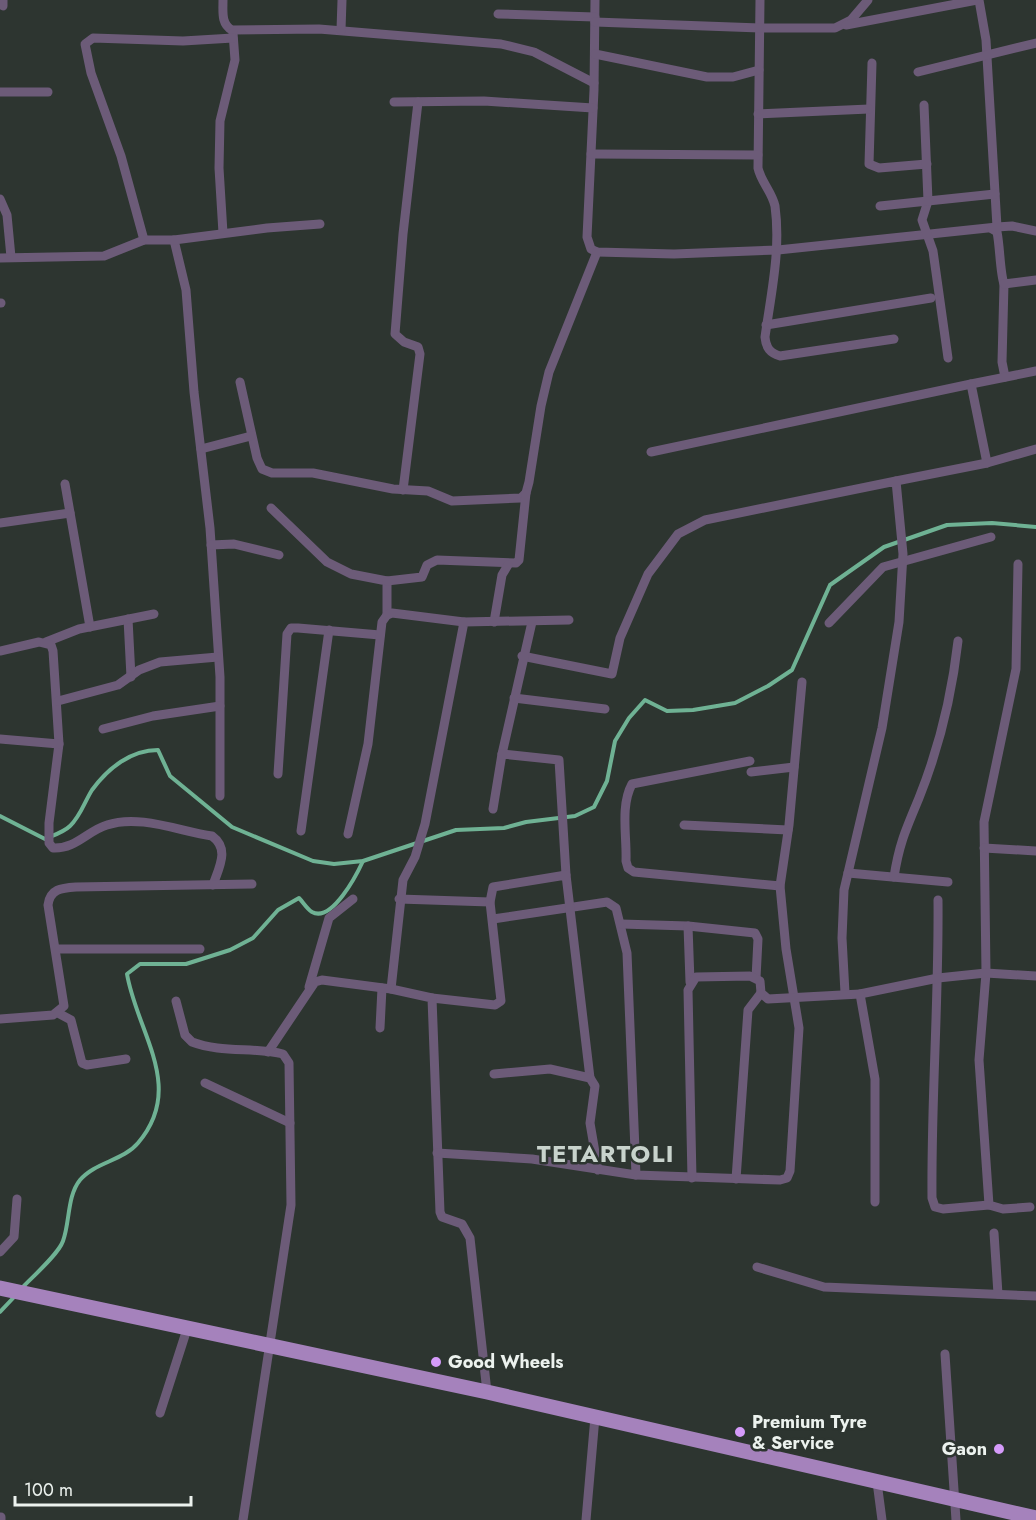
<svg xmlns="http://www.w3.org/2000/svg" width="1036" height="1520" font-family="Jost,sans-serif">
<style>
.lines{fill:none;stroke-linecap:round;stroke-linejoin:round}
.stream{stroke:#6fb294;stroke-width:4}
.street{stroke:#6c5b78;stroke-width:9}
.primary{stroke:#a582bc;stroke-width:15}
.poi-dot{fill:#d59bfa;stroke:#2d3530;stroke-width:2}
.labels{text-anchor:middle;stroke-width:5;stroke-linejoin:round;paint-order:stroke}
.poi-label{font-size:18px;font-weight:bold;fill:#ecf2ee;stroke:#2d3530;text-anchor:start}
.district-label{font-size:24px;font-weight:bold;letter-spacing:1.5px;fill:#c8d3cc;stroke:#2d3530}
</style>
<rect width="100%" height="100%" fill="#2d3530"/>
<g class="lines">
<g class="stream">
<path d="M0,816L45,839C52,836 64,832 70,826C80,817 85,801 92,790C108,768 131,750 158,750L170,776L232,827L313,861L334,864L363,861L456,830L504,828L526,822L575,816L594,807L607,781L615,741L629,718L645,700L667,711L693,710L735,703L768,686L792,670L830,585L884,547L947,525L992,523L1036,527"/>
<path d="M21,1289C31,1278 58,1255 63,1241C70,1222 67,1196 80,1180C95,1162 123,1161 138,1143C186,1087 137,1033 127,974L140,964H186L230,950L253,938L278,910L299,898C303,902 307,909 312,912C332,923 357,874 363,861"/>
<path d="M0,1312L16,1295"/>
</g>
<g class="street">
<path d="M223,0C223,12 221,24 232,30L319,29L501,44L534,52L594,83"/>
<path d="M595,0L594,90L587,237L591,249L597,252L674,254L778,250L997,227L1012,226L1036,231"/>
<path d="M760,0L758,168C761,182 772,192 775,206C781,250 771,294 765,337C766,348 770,353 780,356L894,339"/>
<path d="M979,0L986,40L997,227L992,229L997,232C1000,246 1000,273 1004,284L1002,362L1005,377"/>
<path d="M3,6V0"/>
<path d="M498,14L595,17"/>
<path d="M595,22L760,28H835L851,20L868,0"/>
<path d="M846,25L977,0"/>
<path d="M341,30L342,0"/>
<path d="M595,54L707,77H733L759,70"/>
<path d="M872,63L869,164L879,168L927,164"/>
<path d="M918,72L1036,43"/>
<path d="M0,92H48"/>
<path d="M394,102L484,101L593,108"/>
<path d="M924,105L928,201L922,220L933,251L948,358"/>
<path d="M758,114L869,109"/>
<path d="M591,154L758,155"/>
<path d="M0,199L7,215L11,257"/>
<path d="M880,206L995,194"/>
<path d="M223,233L219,168L220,121L235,60L233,33"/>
<path d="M144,240L121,156L91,73L85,44L93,38L183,41L233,38"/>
<path d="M174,240L186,290L194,392L210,528L220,677V796"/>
<path d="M0,258L104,256L144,240H174L267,228L320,224"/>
<path d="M1004,284L1036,280"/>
<path d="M0,303H1"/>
<path d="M766,325L931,298"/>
<path d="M240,382L257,458L262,469L272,473H313L393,489L428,491L452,501L521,498L526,493L529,482L541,406L549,372L597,252"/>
<path d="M971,384L1036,371"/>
<path d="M201,449L251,436"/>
<path d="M651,452L971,384L987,463"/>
<path d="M896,481L987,463L1036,449"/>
<path d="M65,484L90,627"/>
<path d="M403,490L420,354L418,347L404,342L395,334L403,234L418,102"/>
<path d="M271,508L327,562L351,574L387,581V615"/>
<path d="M0,523L70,513"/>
<path d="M211,545L234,544L279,555"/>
<path d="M1018,564L1016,669L984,822L986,973L979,1060L989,1205L1003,1209L1030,1207"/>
<path d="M387,581L422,577L427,565L437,560L516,563L519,560L526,493"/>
<path d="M128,619L131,677"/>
<path d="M494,622L502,575L508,565"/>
<path d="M829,623L883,567L991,537"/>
<path d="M46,642L79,629L154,614"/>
<path d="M0,651L39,642L51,645L53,651L59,744L49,823V843L53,848C76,849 87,831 107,825C139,814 179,831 212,836C230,849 219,867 213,885"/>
<path d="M522,656L612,674L620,638L648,574L678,534L705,520L896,481L903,554L899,622L882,728L844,890L842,938L845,993"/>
<path d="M514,698L605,709"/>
<path d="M58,701L118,685L139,670L160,662L218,657"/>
<path d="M103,729L153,716L220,706"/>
<path d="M0,739L59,744"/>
<path d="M502,754L532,622"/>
<path d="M750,761L632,784C620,806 627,837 626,861L628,868L634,872L780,886"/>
<path d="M751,772L794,767"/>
<path d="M278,774L287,634L291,628H298L380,635"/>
<path d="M493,809L502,754L559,760L566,875"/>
<path d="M684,825L788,830"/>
<path d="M301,831L329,630"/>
<path d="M348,834L368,744L382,622L387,615L392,613L464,622"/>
<path d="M984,848L1036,851"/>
<path d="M848,873L948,882"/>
<path d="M894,877C899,844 906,829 919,798C939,748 952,694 958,641"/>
<path d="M399,899L490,902"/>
<path d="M938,900C939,1000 931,1099 932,1198L935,1207L943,1209L989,1205"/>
<path d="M493,919L607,902L616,908L627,953L636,1175"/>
<path d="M621,924L688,926L755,933L758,939L756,978"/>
<path d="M688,926L690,982"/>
<path d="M56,949H200"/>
<path d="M309,987L329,918L353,899"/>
<path d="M391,989L403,880L415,857L425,824L464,622L569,620"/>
<path d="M860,994L938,978L986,973L1036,976"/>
<path d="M432,998L495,1005L501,1001L490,902L493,887L566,875L590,1078"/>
<path d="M176,1001L185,1035L192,1042C221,1053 254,1047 283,1054L289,1063L291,1205L243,1520"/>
<path d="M58,1013L71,1020L82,1063L87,1065L126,1059"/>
<path d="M0,1019L53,1015L64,1006L48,905C50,889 61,888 76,887L252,884"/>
<path d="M380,1028L382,988"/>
<path d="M268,1052L315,982L322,980L391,989L432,998L440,1212L442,1217L462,1224L470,1238L487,1392"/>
<path d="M494,1074L550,1069L590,1078L595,1086L590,1123L598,1170"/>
<path d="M205,1083L290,1123"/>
<path d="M437,1153L532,1159L636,1175L780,1180L787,1178L790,1171L799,1028L786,949L780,886L789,825L802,682"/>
<path d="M692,1178L688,990L696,977L750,976L760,981L761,993L768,999L860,994L875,1079V1202"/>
<path d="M736,1179L748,1010L761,993"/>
<path d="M994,1233L998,1294"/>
<path d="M0,1252L14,1237L17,1199"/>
<path d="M757,1267L824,1287L1036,1296"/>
<path d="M945,1354L956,1520"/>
<path d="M160,1413L188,1326"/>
<path d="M877,1482L882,1520"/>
<path d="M1,1517V1520"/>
<path d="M586,1520L595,1417"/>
</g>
<path class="primary" d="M0,1288L487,1392L1036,1518"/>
</g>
<g class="poi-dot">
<circle cx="436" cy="1362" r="6"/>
<circle cx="740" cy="1432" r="6"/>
<circle cx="999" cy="1449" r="6"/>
</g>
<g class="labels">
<g class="poi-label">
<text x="448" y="1368">Good Wheels</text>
<text x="752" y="1428">Premium Tyre<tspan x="752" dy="21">&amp; Service</tspan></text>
<text x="987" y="1455" text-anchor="end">Gaon</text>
</g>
<g class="district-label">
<text x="606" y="1162">TETARTOLI</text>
</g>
</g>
<path d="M15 1496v9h176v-9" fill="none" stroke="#ecf2ee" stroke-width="3"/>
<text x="24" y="1496" font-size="18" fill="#ecf2ee" stroke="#2d3530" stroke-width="4.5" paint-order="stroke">100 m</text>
</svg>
